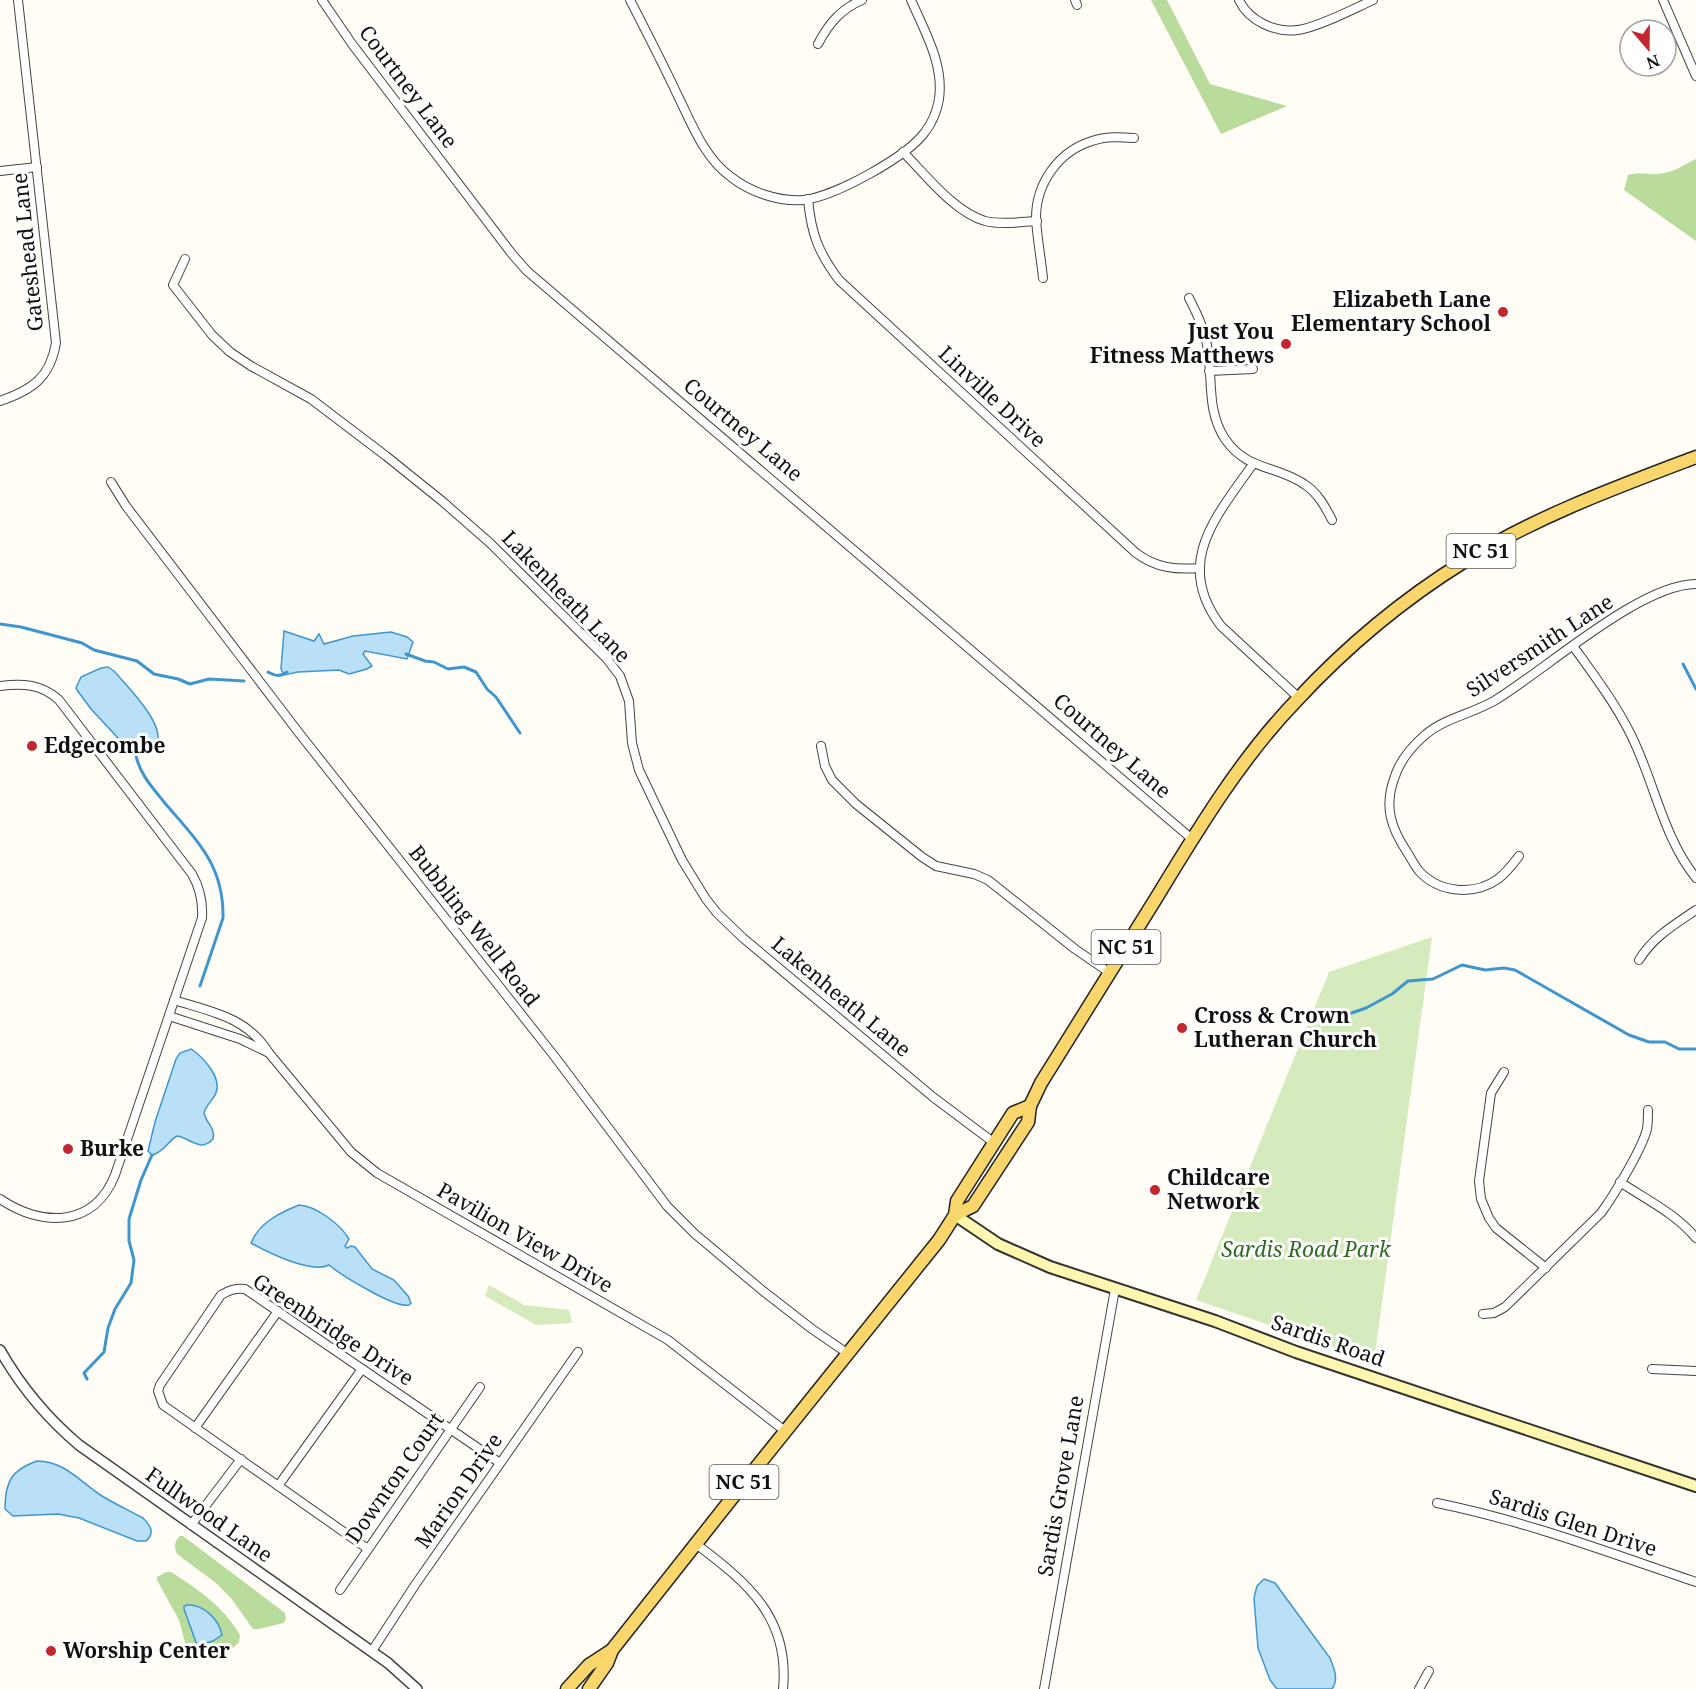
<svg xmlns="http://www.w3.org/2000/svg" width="1696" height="1689" font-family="'Noto Serif',serif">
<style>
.green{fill:#d5ebbd}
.forest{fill:#b9dc9c}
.water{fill:#b9e0f7;stroke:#3f96cf;stroke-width:1.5}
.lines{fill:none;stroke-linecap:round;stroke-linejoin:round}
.stream{stroke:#3f96cf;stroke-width:3}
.minor-casing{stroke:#444;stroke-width:10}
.tertiary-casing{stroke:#444;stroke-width:12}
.secondary-casing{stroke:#333;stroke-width:14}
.primary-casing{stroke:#222;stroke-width:15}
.minor{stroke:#fff;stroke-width:8}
.tertiary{stroke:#fff;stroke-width:9}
.secondary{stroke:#fff6b0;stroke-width:10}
.primary{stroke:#f9d66b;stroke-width:12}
.poi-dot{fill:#c4262e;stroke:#fff;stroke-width:2}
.labels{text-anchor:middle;stroke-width:6;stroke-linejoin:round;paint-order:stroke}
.shield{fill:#fff;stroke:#585858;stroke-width:1.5}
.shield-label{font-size:20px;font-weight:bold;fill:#111}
.street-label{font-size:21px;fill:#111;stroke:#fff}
.poi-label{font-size:21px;font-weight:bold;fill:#111;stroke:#fff;text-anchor:start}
.park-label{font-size:21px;font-style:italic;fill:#2f6b1f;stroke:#fff}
</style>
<rect width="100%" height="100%" fill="#fffdf5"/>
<g class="green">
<path d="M1432,937L1374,1361L1196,1300L1329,972Z"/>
<path d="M489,1285L524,1305L569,1310L572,1323L536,1325L485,1296Z"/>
</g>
<g class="forest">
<path d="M1151,0H1167L1210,84L1287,106L1221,134Z"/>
<path d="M1696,159V241L1624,190L1628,175C1638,171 1648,175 1658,174C1673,173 1683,165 1696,159Z"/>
<path d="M180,1536H183L285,1613L286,1618L284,1623L258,1629H253L231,1598L216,1583L177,1554C174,1547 174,1541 180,1536Z"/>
<path d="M166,1572H171C199,1590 223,1606 240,1635L239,1642L233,1648L191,1651L187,1650L179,1620L157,1580V1577Z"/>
</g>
<g class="water">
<path d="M284,631L314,641L319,634L324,644L353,636L391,632L407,637L413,642L407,659L365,651L363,654L372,666L367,669L349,674L339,670L298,672L284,675L281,669Z"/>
<path d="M108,667L114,671C126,685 170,728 155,747C151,752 143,753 138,755L131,752L91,709L77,690L76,688L81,677L101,668Z"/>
<path d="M191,1049C203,1057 222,1077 216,1093C213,1100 206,1105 204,1113C206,1123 216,1128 213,1139C200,1153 191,1138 177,1136C168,1141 163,1153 152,1155L148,1151L155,1122L176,1059L180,1053Z"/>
<path d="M299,1205C316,1206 340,1224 349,1239L345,1246L347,1248L351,1246L355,1247L372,1269L394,1280L408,1296L411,1303L409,1305C396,1309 341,1275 329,1265C311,1274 267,1252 251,1243C259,1223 279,1213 299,1205Z"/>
<path d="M37,1461C65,1461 80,1482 102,1496C115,1504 130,1511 143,1518C151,1526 155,1533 146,1541H137L79,1518L58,1514L13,1516L5,1509C5,1482 11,1470 37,1461Z"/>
<path d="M1264,1579L1275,1583L1330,1658C1334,1668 1339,1679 1332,1689H1277L1270,1680L1258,1648L1254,1598L1257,1586Z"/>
<path d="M187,1605C203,1604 219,1619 222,1635L213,1641L197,1645L184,1609V1606Z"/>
</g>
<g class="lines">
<g class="stream">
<path d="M0,624L21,627L82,643L94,650L137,661L154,674L178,679L190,684L209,679L244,681"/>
<path d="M406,654L425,661L434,662L448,669L464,667L476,672L487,689L496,697L520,733"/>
<path d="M1683,664L1696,689"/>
<path d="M268,672C275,676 280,677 287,672"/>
<path d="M136,755C139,773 152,787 164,802C196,840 224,864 223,918L200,986"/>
<path d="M1327,1015L1343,1016L1366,1008L1392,994L1408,981L1433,979L1462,965L1485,970L1504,968L1515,970L1629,1035L1649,1042H1665L1679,1049H1696"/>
<path d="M87,1379L84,1373L104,1352L108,1328L115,1309L131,1283L134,1260L129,1241V1219L141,1180L152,1155"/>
</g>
<g class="minor-casing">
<g id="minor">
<path d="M322,0L352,44L512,254L527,271L1192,839"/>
<path d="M630,0C646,31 662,62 677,94C691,122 704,158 731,177C750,192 779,202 803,200C834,197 907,157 925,132C932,123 937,111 939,99C944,64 925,32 911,0"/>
<path d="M1075,0L1077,5"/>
<path d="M1239,0C1249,21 1275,33 1298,30C1319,27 1353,9 1373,0"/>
<path d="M1663,0L1696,76"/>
<path d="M818,44C829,23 841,9 862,0"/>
<path d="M903,152C925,174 954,212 985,221C1001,225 1020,222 1037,221"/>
<path d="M0,171L37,167"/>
<path d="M808,199C811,233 818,252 839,280L1136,553C1156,568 1176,570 1200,568"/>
<path d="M185,259L173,285L212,335L230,352L251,366L311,399L386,456L442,501L490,543L607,659L620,676L629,701L632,743L639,770L682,860L706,899L717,913L743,938L933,1097L993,1142"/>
<path d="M1043,278C1041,258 1037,238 1036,218C1036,183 1059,151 1092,141C1106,136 1120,137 1134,138"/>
<path d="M1189,298C1195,310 1202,323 1205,336C1215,371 1204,407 1225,439C1247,471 1276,465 1304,484C1317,492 1325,506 1332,520"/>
<path d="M1209,371L1253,369"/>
<path d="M0,401C32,390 50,378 56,343L18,0"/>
<path d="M1253,464C1216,517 1173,563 1221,626L1299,698"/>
<path d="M111,482L126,506L299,733L555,1057L667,1206L695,1234L763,1291L812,1329L847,1353"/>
<path d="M1573,646C1596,678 1622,712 1637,748C1656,791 1666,841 1696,878"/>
<path d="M0,686C22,683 42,684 59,700L192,874C200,888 203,902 202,918L115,1175C94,1228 41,1227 0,1199"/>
<path d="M821,746L825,766L832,780L856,804L922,857L936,866L974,874L988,880L1075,949L1110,973"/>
<path d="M1519,856C1513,864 1506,873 1498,879C1474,896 1439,893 1419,871C1414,865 1411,858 1407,852C1391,828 1384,807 1394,779C1399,762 1411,747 1425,735C1445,718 1471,714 1494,701C1544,671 1640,584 1696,584"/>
<path d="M1639,960C1653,937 1674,925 1696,910"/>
<path d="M169,1016L240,1039L269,1053C247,1017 212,1012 174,1000"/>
<path d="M269,1053L351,1152L377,1173L668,1340L785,1431"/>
<path d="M1504,1072L1491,1093L1479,1181L1481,1199L1489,1218L1496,1228L1546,1268"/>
<path d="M1620,1182C1647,1200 1675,1213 1696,1238"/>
<path d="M1483,1314L1494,1313L1505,1307L1601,1213C1614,1195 1642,1149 1647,1129C1648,1123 1648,1116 1648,1110"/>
<path d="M1652,1369L1696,1371"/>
<path d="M195,1428L278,1311"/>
<path d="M278,1486L362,1369"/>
<path d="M1437,1503C1526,1521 1610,1553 1696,1582"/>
<path d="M191,1525L241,1459"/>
<path d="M696,1544C748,1583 790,1618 783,1689"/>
<path d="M368,1549L163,1405L158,1391L160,1385L221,1295C230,1290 235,1288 245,1289L500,1463"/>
<path d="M340,1590L480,1387"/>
<path d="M372,1651L415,1585L578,1352"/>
<path d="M1044,1689L1115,1289"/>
<path d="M1419,1689L1429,1671"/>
</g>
</g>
<g class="tertiary-casing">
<path id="tertiary" d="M0,1350C21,1387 47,1418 79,1445L388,1663L417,1689"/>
</g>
<g class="secondary-casing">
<path id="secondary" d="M955,1215L998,1244L1050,1267L1215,1321L1296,1352L1696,1486"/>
</g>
<g class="primary-casing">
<g id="primary">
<path d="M955,1215L973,1206L1028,1122L1030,1106L1041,1083C1079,1022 1117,961 1155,900C1197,831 1240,759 1296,701C1346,647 1402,600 1465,561C1537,516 1617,487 1696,457"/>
<path d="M567,1689L589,1665L612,1650"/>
<path d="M589,1689L607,1663L612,1650L751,1474L939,1240L955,1215L957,1201L1013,1113L1030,1106"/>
</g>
</g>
<use href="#minor" class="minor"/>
<use href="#tertiary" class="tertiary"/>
<use href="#secondary" class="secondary"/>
<use href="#primary" class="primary"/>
</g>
<g class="poi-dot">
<circle cx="1503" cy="312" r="6"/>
<circle cx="1286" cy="344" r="6"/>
<circle cx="32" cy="746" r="6"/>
<circle cx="1182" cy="1028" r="6"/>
<circle cx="68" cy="1149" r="6"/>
<circle cx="1155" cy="1190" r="6"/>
<circle cx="51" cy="1651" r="6"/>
</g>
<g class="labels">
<g class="shield">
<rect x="1446.5" y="534" width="69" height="34" rx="4.5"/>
<rect x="1091.5" y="930" width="69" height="34" rx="4.5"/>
<rect x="709.5" y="1465" width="69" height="34" rx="4.5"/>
</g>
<g class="shield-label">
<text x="1481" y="558">NC 51</text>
<text x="1126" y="954">NC 51</text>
<text x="744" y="1489">NC 51</text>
</g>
<g class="street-label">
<text transform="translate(408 87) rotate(53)" y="7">Courtney Lane</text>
<text transform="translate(28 252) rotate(-96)" y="7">Gateshead Lane</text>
<text transform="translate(992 397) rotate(43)" y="7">Linville Drive</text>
<text transform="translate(743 430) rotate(40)" y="7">Courtney Lane</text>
<text transform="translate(566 597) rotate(46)" y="7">Lakenheath Lane</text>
<text transform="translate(1540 646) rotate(-33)" y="7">Silversmith Lane</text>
<text transform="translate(1112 746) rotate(41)" y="7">Courtney Lane</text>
<text transform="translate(474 926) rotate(52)" y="7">Bubbling Well Road</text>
<text transform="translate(841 997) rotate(40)" y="7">Lakenheath Lane</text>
<text transform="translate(525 1238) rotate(30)" y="7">Pavilion View Drive</text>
<text transform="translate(333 1330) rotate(33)" y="7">Greenbridge Drive</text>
<text transform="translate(1328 1341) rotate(19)" y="7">Sardis Road</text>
<text transform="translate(395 1478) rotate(-55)" y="7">Downton Court</text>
<text transform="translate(1061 1486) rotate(-80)" y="7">Sardis Grove Lane</text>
<text transform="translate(459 1491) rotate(-55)" y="7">Marion Drive</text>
<text transform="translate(209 1515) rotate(35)" y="7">Fullwood Lane</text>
<text transform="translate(1573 1523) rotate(18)" y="7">Sardis Glen Drive</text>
</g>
<g class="poi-label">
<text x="1491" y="307" text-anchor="end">Elizabeth Lane<tspan x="1491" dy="24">Elementary School</tspan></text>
<text x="1274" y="339" text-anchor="end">Just You<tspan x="1274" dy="24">Fitness Matthews</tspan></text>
<text x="44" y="753">Edgecombe</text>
<text x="1194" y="1023">Cross &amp; Crown<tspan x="1194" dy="24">Lutheran Church</tspan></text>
<text x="80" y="1156">Burke</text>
<text x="1167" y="1185">Childcare<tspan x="1167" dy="24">Network</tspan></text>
<text x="63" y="1658">Worship Center</text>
</g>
<g class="park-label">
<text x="1306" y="1257">Sardis Road Park</text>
</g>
</g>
<g transform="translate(1648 48) rotate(160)"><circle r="28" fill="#ffffff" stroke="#a0a0a0" stroke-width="1.5"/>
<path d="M0-4.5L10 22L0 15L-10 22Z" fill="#c4262e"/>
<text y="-9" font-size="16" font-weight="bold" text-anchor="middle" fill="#111111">N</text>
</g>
</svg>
